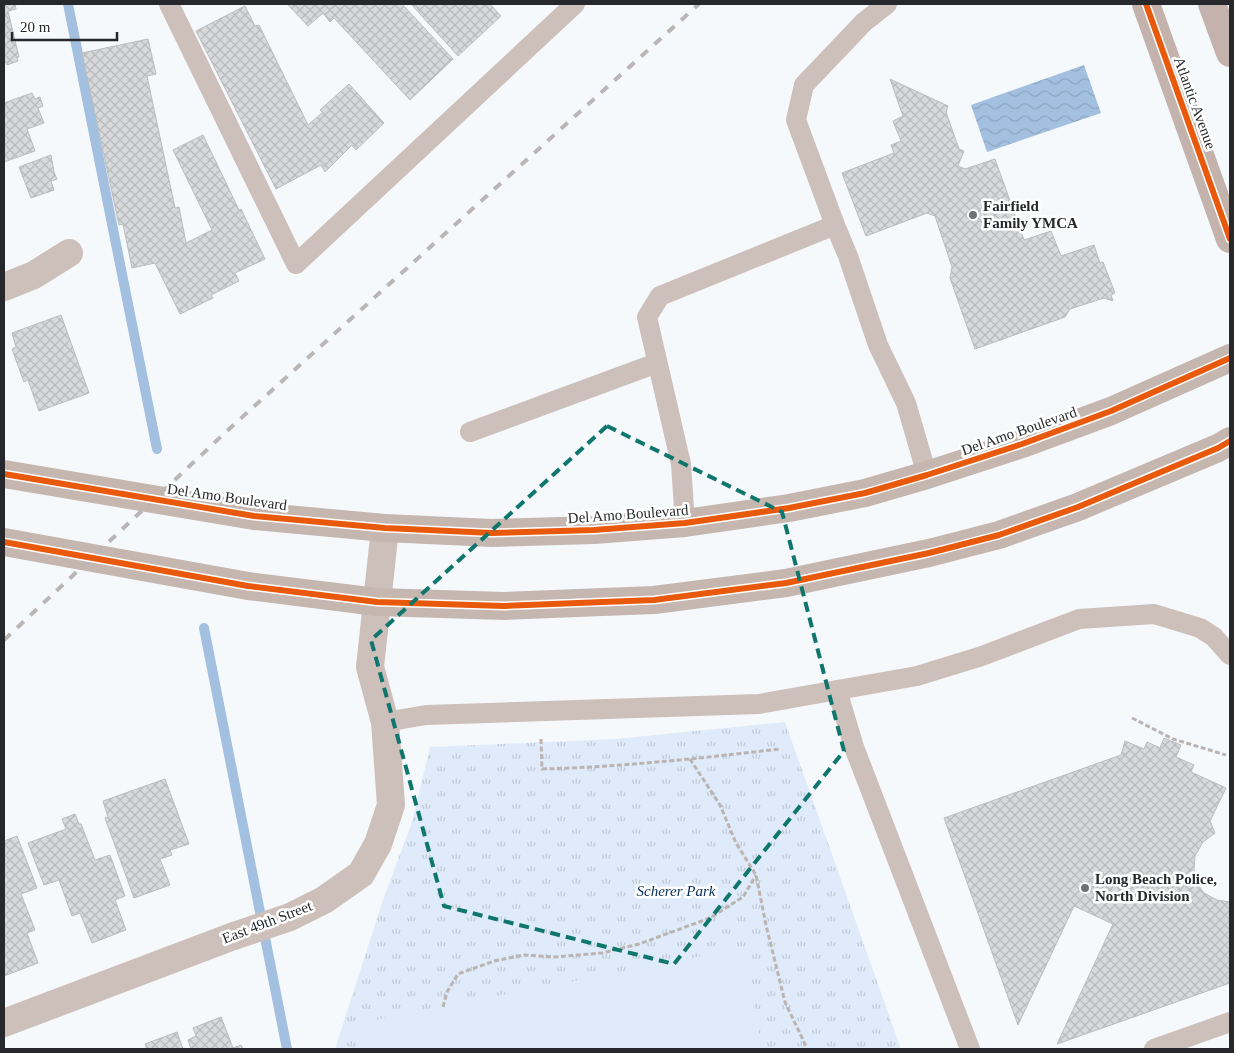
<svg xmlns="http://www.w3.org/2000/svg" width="1234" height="1053" font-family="Georgia,serif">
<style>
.park{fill:url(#park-tufts)}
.pitch{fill:#dfebfa}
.water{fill:url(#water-waves)}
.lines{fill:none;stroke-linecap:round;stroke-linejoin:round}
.stream{stroke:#a4c0e1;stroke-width:10}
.building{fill:url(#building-cross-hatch);stroke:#babcbe}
.path{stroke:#bbb4b1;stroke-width:3;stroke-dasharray:5 2.5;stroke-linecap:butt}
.lane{stroke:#cdbfb9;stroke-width:20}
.street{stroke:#cdbfb9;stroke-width:28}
.secondary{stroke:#c3b3ac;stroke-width:28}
.primary{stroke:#c5b6b0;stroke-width:28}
.rail{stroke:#bab6b5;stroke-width:4;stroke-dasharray:9 9;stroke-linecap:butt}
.cycleway-casing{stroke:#fff;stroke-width:9}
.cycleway{stroke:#e8590c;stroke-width:6}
.marked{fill:none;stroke:#0f766e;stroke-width:4;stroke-dasharray:10 6;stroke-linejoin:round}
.poi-dot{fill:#6f7174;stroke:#fff;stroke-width:2}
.labels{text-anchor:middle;stroke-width:5;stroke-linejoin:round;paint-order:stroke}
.street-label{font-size:15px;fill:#26282b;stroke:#fff}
.poi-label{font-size:15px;font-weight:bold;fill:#26282b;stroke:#fff;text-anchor:start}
.park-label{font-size:15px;font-style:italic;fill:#022b56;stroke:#fff}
</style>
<defs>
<pattern id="park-tufts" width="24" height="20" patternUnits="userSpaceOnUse" patternTransform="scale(1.25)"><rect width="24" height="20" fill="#dfebfa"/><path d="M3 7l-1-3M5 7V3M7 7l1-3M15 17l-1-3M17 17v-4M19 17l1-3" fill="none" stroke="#bfcad6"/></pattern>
<pattern id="water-waves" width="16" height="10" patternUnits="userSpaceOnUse" patternTransform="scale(1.25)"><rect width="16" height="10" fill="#a4c0e1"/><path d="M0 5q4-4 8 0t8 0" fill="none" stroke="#8da5c1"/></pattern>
<pattern id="building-cross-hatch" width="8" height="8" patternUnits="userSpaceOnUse" patternTransform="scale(1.25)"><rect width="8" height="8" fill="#d7d9db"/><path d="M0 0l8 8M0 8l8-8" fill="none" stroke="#b8babc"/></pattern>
</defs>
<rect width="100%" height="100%" fill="#f6f9fc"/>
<path class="park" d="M785,722L901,1049H335L382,903L412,822L430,747L616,739Z"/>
<path class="pitch" d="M742,948L762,1049H365L360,1023Z"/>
<path class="water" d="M1084,65L1101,113L987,152L971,105Z"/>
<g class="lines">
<g class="stream">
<path d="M68,4L157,449"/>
<path d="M204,628L287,1049"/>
</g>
</g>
<g class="building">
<path d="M4,4H15L16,9L8,11L19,57H17L18,61L7,65L5,61L4,62Z"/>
<path d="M287,4H402L453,59L410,100L334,18L330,22L323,13L308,26Z"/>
<path d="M411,4H490L501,16L458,56Z"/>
<path d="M245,6L255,26L259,25L308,125L323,112L320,110L349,84L384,123L356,150L352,145L325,172L321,165L276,189L196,31Z"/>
<path d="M148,39L156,74L147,76L175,208L179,207L186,243L212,230L173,150L203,135L239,210L241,209L265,259L235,273L239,281L211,295L213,298L180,314L155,263L132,268L123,224L119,225L82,53Z"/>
<path d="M890,79L948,106L946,112L959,149L964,151L958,166L965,169L995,159L1024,240L1051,231L1061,256L1094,245L1100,263L1103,262L1115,293L1111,295L1113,301L1104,298L1070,309L1065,317L975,349L950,278L952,267L935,216L927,213L866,236L842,173L894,153L891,145L901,141L893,121L903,116Z"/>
<path d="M32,93L35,99L40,97L43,106L38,108L44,123L27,129L35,151L4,162V103Z"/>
<path d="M51,155L54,172L57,179L51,181L54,190L31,198L19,167Z"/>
<path d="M61,315L89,393L39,411L28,380L24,382L12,349L16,347L12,333Z"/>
<path d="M1164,738L1181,745L1176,757L1194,765L1191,772L1226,788L1210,821L1215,833L1203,842L1195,856L1194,869L1197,883L1204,893L1217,900L1230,902V983L1057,1044L1113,924L1074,906L1018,1025L944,818L1121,755L1125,741L1144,749L1147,742L1160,748Z"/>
<path d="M165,779L189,844L170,850L172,855L160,859L170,885L134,898L105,818L108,817L103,801Z"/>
<path d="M75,814L79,824H81L95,860L110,855L125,896L115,900L126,930L92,943L80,913L72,916L59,880L44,885L28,843L66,829L62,819Z"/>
<path d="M17,836L37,888L21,894L35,930L27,933L38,963L4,976V841Z"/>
<path d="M221,1017L233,1048L241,1045L243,1049H191L188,1040L196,1036L193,1028Z"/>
<path d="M177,1032L183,1049H147L145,1044Z"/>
</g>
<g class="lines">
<g class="path">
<path d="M1132,718L1173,739L1226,755"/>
<path d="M541,739L542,769C622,767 701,758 780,749"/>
<path d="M690,759L720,805L736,843L756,875L766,925L785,1002L805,1044L806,1049"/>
<path d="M443,1007L447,992L458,974L494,961L523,955L554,957L602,953L639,944L710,918L743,897L756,875"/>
</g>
<g class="lane">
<path d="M169,4L296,264L575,4"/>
<path d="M887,4L864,22L804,85L796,120L835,225L848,256L878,345L906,403L927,475"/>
<path d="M470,432L657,363"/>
<path d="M685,523L681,464L647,317L660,296L835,225"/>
<path d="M837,690L854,747L970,1049"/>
<path d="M385,722L426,715L759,704L917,676L982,656L1079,619L1154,614L1200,628L1214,637L1230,655"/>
<path d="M1154,1049L1230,1022"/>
</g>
<g class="street">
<path d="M4,287L34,275L69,253"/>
<path d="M4,1023L231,937L290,917L324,900L361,874L378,844L391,805L385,722L370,667L385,528"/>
</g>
<g class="secondary">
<path d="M1146,4L1230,239"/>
<path d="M1212,4L1230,53"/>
</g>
<g class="primary">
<path d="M4,474L254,516L385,528L492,533L594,530L685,523L789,508L865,493L927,475L1022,444L1111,411L1230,358"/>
<path d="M4,542L248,586L377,602L504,606L654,600L786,583L929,553L999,535L1078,507L1218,448L1230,441"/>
</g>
<path class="rail" d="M4,640L228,430L699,4"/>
<g class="cycleway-casing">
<g id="cycleway">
<path d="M1146,4L1230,239"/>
<path d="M4,474L254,516L385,528L492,533L594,530L685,523L789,508L865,493L927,475L1022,444L1111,411L1230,358"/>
<path d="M4,542L248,586L377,602L504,606L654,600L786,583L929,553L999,535L1078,507L1218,448L1230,441"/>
</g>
</g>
<use href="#cycleway" class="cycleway"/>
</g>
<path class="marked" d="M607,426L782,512L844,751L674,964L444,906L371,640Z"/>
<g class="poi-dot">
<circle cx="973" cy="215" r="5"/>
<circle cx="1085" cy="888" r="5"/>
</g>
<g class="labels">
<g class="street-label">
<text transform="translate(1195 103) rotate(70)" y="5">Atlantic Avenue</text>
<text transform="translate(1019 431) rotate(-19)" y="5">Del Amo Boulevard</text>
<text transform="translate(227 497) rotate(8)" y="5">Del Amo Boulevard</text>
<text transform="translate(628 514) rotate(-4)" y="5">Del Amo Boulevard</text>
<text transform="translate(267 922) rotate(-21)" y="5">East 49th Street</text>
</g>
<g class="poi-label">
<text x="983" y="211">Fairfield<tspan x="983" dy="17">Family YMCA</tspan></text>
<text x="1095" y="884">Long Beach Police,<tspan x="1095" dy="17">North Division</tspan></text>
</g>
<g class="park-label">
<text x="676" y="896">Scherer Park</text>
</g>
</g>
<rect width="1234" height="1053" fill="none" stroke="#26282b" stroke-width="10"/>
<path d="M12 32v8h105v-8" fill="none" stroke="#26282b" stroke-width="2.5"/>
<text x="20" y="32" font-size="15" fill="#26282b" stroke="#ffffff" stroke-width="4" paint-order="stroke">20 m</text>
</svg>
